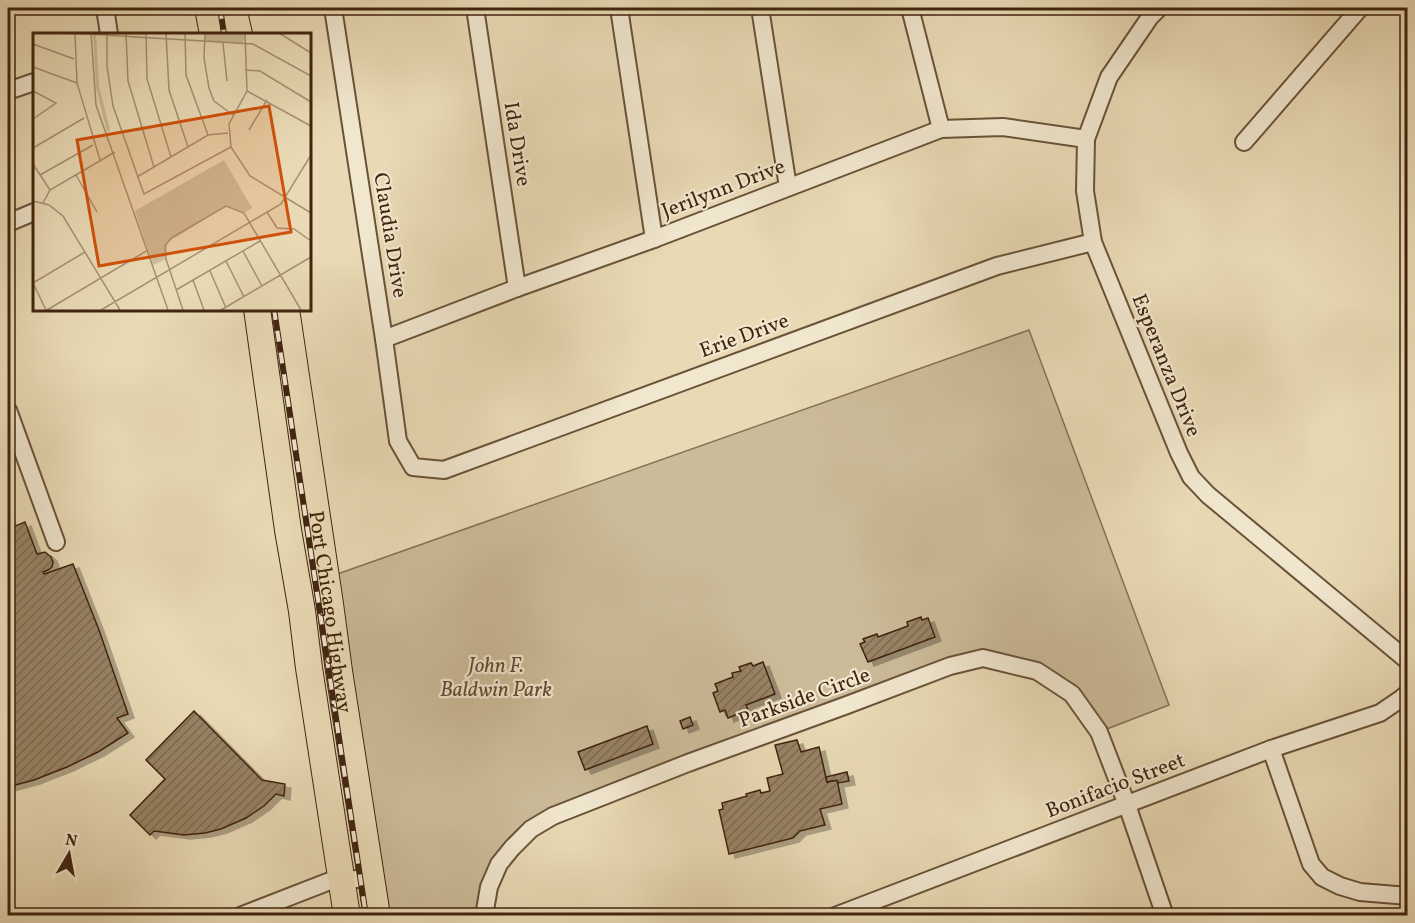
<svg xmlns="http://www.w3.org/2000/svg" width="1415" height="923" font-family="Vollkorn,serif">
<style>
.green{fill:#cb9;stroke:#867054;stroke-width:1.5}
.building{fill:url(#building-hatch);stroke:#40240e;stroke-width:1.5;filter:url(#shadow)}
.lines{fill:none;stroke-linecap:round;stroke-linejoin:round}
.street-casing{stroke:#6a5238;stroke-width:20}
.primary-casing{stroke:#40240e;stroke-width:28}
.street{stroke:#f1e7cf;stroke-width:16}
.primary{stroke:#e9dab5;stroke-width:26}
.rail-casing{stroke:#40240e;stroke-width:6}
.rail{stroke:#f1e7cf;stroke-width:4;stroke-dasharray:11;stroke-linecap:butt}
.labels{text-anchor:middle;stroke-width:4.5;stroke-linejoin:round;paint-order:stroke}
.street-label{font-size:21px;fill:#40240e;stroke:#f1e7cf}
.park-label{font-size:21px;font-style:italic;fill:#634a31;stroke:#f1e7cf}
.inset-road{fill:none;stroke:#a59172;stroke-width:1.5}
.view{fill:#cf510c;fill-opacity:0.15;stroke:#cf510c;stroke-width:3}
.inset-edge{fill:none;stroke:#40240e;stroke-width:3}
</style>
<defs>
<pattern id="building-hatch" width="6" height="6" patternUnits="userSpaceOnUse" patternTransform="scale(1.5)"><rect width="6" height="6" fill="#988365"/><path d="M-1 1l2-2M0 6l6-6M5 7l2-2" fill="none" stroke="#7d6b52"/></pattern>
<filter id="shadow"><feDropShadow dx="6" dy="4" stdDeviation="0" flood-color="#0004"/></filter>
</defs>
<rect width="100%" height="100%" fill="#e9dab5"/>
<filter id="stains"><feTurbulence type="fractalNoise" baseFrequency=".00333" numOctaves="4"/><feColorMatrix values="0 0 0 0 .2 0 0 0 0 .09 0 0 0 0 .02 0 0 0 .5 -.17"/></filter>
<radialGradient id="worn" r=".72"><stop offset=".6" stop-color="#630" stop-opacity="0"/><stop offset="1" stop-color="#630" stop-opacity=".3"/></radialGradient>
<path class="green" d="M1029,330L1169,705L1099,732L1072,694L983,658L553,816L512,848L484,915H377L326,578Z"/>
<g class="building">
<path d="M8,511L11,528L25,522L37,554L45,552L51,557L53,562L52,567L48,570L43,572L44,574L73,564L99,630L128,714L117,718L128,733L98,752L67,767L34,780L8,787Z"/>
<path d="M921,617L922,620L928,618L935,637L868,662L860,644L865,642L863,639L877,634L878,637L908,626L907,622Z"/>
<path d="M763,662L775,694L746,705L748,710L728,718L725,710L720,712L713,693L718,691L715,684L733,677L732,673L741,671L739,667L751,663L753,666Z"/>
<path d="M194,711L262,780L285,784L284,796L276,794L264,806L246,818L221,829L205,833L184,835L154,831L150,835L130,815L165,779L146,760Z"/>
<path d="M690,717L693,725L683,729L680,721Z"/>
<path d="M647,726L653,744L585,770L578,752Z"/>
<path d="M797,740L801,752L819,747L827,782L837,780L842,804L820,809L825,825L800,831L793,838L729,854L719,810L723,809L722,803L747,796L746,794L760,790L761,793L770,791L767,778L783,774L775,745Z"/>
<path d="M847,772L849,781L838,783L837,780L827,782L826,777Z"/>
</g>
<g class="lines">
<g class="street-casing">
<g id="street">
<path d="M105,8L109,34"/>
<path d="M333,8L384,339L398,441L413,467L444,470L997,266L1093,242"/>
<path d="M475,8L517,288"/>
<path d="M619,8L654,239"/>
<path d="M760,8L788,187"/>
<path d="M910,8L941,129"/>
<path d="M1159,8L1150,17L1109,77L1086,139L1085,191L1093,242L1179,453L1191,477L1208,495L1408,661"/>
<path d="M8,91L34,82"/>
<path d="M1244,142L1360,8"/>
<path d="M8,223L34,212"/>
<path d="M384,339L517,288L654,239L941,129L1003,127L1086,139"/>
<path d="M8,410L56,542"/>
<path d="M1271,749L1311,864L1322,877L1340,886L1360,892L1408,896"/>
<path d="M240,916L330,881L371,878"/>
<path d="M484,916L489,887L499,864L512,848L531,829L553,816L688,763L847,705L950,666L983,658L1037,671L1072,694L1099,732L1127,805L1165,916"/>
<path d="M835,916L1271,749L1380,713L1402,698L1408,693"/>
</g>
</g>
<g class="primary-casing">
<g id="primary">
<path d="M208,8L213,34"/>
<path d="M233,8L239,34"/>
<path d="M257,309L288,530L302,611L309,668L347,916"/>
<path id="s1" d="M286,309L330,604L339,671L377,916"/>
</g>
</g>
<use href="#street" class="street"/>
<use href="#primary" class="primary"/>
<g class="rail-casing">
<g id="rail">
<path d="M220,8L224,34"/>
<path d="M274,309L366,916"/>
</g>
</g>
<use href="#rail" class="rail"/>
</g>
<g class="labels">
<g class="street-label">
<text transform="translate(518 144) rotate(81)" y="7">Ida Drive</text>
<text transform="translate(723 188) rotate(-21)" y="7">Jerilynn Drive</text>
<text transform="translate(391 235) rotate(81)" y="7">Claudia Drive</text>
<text transform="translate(744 335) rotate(-20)" y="7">Erie Drive</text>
<text transform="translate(1167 365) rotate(68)" y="7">Esperanza Drive</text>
<text dy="7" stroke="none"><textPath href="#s1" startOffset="306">Port Chicago Highway</textPath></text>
<text transform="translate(804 697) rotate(-20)" y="7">Parkside Circle</text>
<text transform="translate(1115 785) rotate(-21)" y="7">Bonifacio Street</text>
</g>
<g class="park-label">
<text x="496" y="672">John F.<tspan x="496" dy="24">Baldwin Park</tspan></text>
</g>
</g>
<g transform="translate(33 33)">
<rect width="278" height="278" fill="#e9dab5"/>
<path d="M60,0H63L66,53L77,97L74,99L63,54ZM172,0H212L210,10L171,9ZM191,127L219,175L211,180L193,173L134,210L133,226L120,232L102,178Z" fill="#cb9"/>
<path class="inset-road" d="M38,0L220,11L278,43M58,0L63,72L135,277M74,0V33L80,73L111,161L198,114M93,0L95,48L121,134M113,0L114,46L138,124M133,0L136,57L155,114M152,0L153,42L175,102M172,0L171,25L176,55L181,68L200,82M212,0L214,58L196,91L198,114L217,143L278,180M246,0L278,20M42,1L44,50L67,127M190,10L194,48M0,11L41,26M0,34L44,50M212,37L227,38L278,69M0,58L23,70L0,86M214,58L278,93M216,97L234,67M0,115L51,85M0,131L17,157M7,142L60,112M43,142L64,179M104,144L175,102L195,100M0,168L16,172L30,183L87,277M10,170L17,157L82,119M234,179L244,195L261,196L278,208M210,218L229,253M193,228L211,264M177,238L193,275M160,247L171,277M0,250L52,219M0,250L13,277M143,257L227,208M14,277L115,217M68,277L248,171L278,122M150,277L133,226L132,213L138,205L193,173L211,180L268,277M188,277L278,224"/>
<path class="view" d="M236,73L258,199L66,233L44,107Z"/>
<rect width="278" height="278" class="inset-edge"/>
</g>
<rect width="1415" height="923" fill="none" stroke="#e9dab5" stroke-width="30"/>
<rect x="9" y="9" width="1397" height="905" fill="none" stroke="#40240e" stroke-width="3"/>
<rect x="15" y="15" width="1385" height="893" fill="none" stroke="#40240e" stroke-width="1.5"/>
<g transform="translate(69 854) rotate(10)" stroke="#f1e7cf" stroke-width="4.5" paint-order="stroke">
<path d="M0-4.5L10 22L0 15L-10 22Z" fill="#40240e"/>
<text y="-9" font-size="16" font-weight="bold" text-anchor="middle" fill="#40240e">N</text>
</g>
<rect width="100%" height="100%" filter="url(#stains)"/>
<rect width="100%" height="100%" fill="url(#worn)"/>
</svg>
